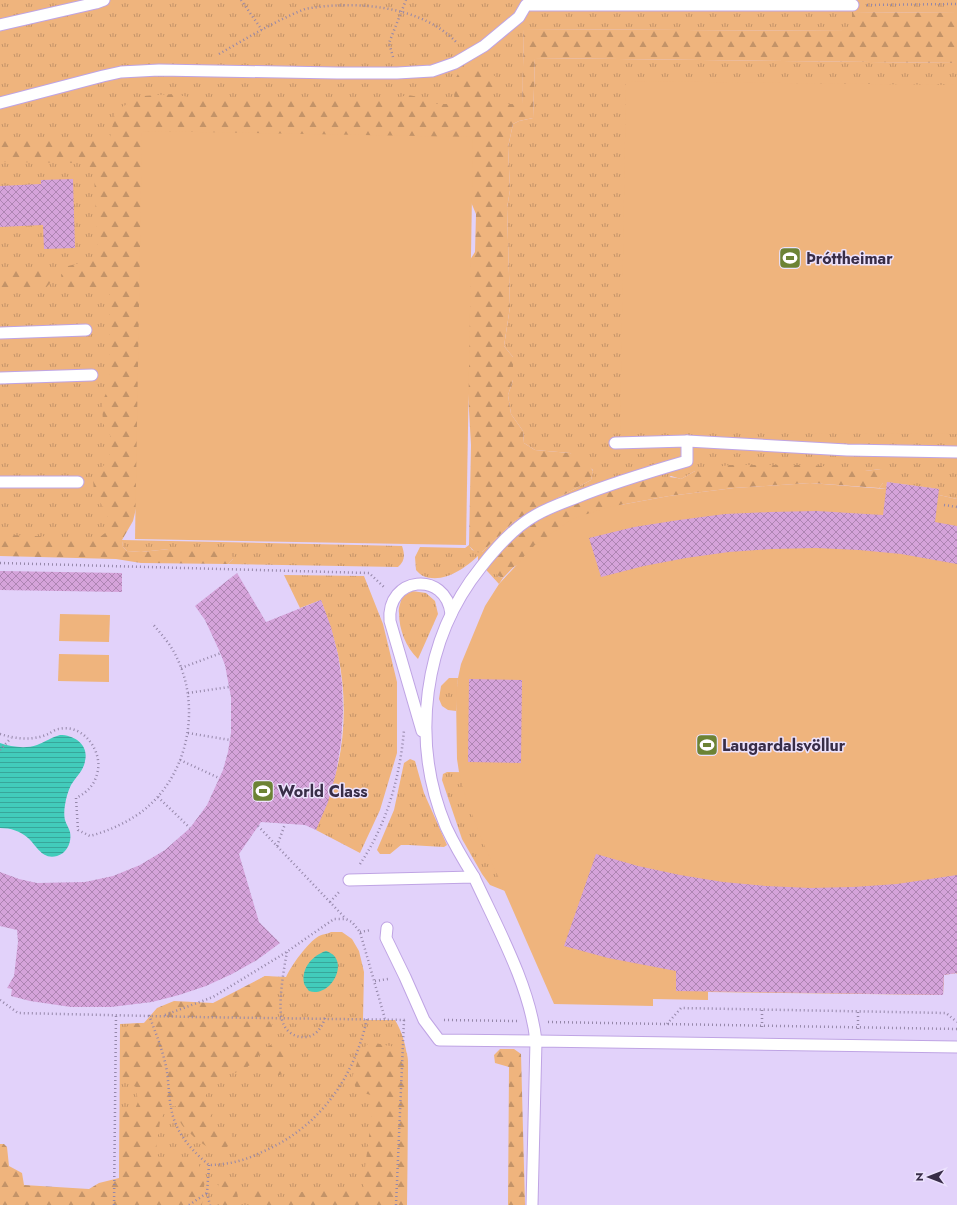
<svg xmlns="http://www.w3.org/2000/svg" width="957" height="1205" font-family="Jost,sans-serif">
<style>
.grass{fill:url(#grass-tufts)}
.forest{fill:url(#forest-firs)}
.garden{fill:#efb47d}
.water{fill:url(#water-rules)}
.building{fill:url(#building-cross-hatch)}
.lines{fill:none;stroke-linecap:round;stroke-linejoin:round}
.service-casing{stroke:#bfa4e4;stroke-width:13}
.path{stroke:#9587a9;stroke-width:2.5;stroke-dasharray:1 3;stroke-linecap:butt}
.service{stroke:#fff;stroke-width:11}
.labels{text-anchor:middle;stroke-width:3;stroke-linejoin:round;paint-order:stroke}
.poi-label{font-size:16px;font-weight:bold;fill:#382d47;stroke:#ece2fd;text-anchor:start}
</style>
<defs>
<pattern id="grass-tufts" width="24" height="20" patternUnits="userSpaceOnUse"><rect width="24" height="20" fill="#efb47d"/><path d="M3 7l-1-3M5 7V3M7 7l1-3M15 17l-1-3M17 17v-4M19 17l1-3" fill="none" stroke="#c39368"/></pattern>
<pattern id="forest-firs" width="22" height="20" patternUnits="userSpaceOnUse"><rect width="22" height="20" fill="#efb47d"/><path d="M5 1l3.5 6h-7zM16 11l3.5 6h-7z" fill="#c39368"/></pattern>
<pattern id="water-rules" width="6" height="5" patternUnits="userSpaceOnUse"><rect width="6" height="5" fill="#42ccbb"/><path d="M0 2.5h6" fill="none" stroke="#38a69a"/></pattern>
<pattern id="building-cross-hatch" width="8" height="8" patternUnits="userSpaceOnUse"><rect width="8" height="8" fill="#d5a3da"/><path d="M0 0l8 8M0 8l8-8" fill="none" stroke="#ae85b3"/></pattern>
</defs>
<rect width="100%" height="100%" fill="#e2d2fa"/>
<g class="grass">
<path d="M0,0H957V13L853,12L852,31H848L524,29L522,112L133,118L122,540L402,546C405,555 405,561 398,567L228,564L233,559L169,549L141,552L127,551L123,547L122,541L0,540Z"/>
<path d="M535,58L957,63V499L939,495V489L887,482L886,489L879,488L883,483L881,469L865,471H695L681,479L671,476L498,576L503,578L499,584L478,561V556C464,569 443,584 423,576C421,575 418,572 416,570L415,557L420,547L465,548L469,545L472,550L482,552L513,522L591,480L593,470L570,453L535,450L524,443L523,431L511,414L508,395L513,380V357L504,346L510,307L507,208L510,190L508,147L513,124L519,121L533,118Z"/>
<path d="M284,575L364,576L383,624L397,682V753L380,810L360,853L316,830C322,811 331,792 336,772C346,735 346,692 338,655C334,636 327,618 321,600L300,608Z"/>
<path d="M412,591L426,593L435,601L438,614L418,659C406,647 399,630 399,613C398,608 401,602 402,597Z"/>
<path d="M449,678H458L456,711L448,710L442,706L439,699L441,686Z"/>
<path d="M410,759L415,761L424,793L447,845L444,847L409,845H401L390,854H380L377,850L394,810L404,763Z"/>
<path d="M447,772L523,773L505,891L490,885L482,874L462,839L442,780L443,774Z"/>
<path d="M331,932H342L352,939L359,951L364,972L363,1020H395C403,1033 406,1047 408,1062L407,1205H119L120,1024L163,1022L200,1014L265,976L286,977C292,965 307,943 319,936C323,934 328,934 331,932Z"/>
</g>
<g class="forest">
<path d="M852,12L957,13V63L535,58L533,118L519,121L513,124L508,147L510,190L507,208L510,307L504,346L513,357V380L508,395L511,414L523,431L524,443L535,450L570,453L584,459L593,471L591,480L513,522L482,552C476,553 473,551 469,545L471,445L461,274L475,252L476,214L468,195L140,492L133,521L122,540L123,547L127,551L141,552L169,549H225L231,552L233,559L228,564L141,563L116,559L0,556V536L11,535L79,538L101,536L108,531L107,512L94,494L93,478L109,459L112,439L103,423L102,402L109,387L110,290H72L63,284L61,275L68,266L88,261L98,256L94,174L87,163L0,162V140H69L110,137L116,110L143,96L173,94L193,98L393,99L408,95L419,97L432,104H454C455,97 453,88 455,81C460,62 476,67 490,70L497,79L490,95V101L499,104H522L524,29L848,31H852Z"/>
<path d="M0,268H42L50,271L51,282L45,289L0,292Z"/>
<path d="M729,465H813L865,471L881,469L886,475L883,483L879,488L810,483L734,488L669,496L609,507L572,519L535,545L503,578C494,575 494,570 494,561C508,545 524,529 542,518C549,513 559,510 567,507C597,494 649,470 681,479L695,471Z"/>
<path d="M265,976L272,977L275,982L274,1008L270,1037L254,1063L235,1073L219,1074L216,1083L206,1087V1100L216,1104L210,1118L214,1128L231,1134L233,1139C222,1162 199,1143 188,1131C185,1128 181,1125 180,1121C178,1117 177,1111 176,1106H167L160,1122L156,1149L161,1165L188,1160L198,1163L205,1178L202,1205H0V1144H4L7,1147L9,1166L22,1173L24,1185L89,1189L99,1183L119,1178L120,1112L135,1109L138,1102L136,1087L120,1079V1038L129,1024L144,1023L157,1008L174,1001L213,1003Z"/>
<path d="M276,1042L284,1044C289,1057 289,1064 280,1075H270L263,1068L264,1058L267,1047Z"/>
<path d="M370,1042L395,1047L407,1053L408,1062L407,1205H286L296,1193L328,1187L353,1192L364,1188V1176L374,1096L357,1091L352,1078L361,1051Z"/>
<path d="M500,1049H514L521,1054L525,1205H508L509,1067L495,1063L494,1055Z"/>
<path d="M229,1176L236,1184L239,1205H220L218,1186L221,1178Z"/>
<path d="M259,1186L271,1194L275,1205H252V1189Z"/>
</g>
<g class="garden">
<path d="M626,81L957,85V434L620,432Z"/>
<path d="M142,131L473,137L466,545L135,539Z"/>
<path d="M887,482L939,489V495L957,499V974L956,973L944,975L943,995L708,992V1000L653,999V1006L554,1004L480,835L466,798L459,772L457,759L456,697L458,678L461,664L485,606L499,584L535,545L572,519L609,507L669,496L734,488L810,483L886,489Z"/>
<path d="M60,614L110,615L109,642L59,641Z"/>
<path d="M59,654L109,655V682L58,681Z"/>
</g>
<g class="water">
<path d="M60,735C75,735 89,745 85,761C84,770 76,777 71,785C68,791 66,798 65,805C64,810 64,816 65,820C66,824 69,828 70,832C72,842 67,853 57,856C42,860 37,846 28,838C20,831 11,828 0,828V743C11,747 26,749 37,745C45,742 52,737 60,735Z"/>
<path d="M326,951C352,959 331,999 309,991C307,988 304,985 304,983C301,968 313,955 326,951Z"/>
</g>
<g class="building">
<path d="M73,179L75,248L44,249L43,225L0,227V186L41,184V180Z"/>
<path d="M887,482L939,489L935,522L957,526V564L901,554L859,550L816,548L772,549L729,552L686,558L644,566L601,577L589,538L634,527L679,520L725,514L771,512L817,511L883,515Z"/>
<path d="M0,571L122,573V592L0,590Z"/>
<path d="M237,573L266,622L321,600L331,627L338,655L342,683L343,712L341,743L336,773L328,802L316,830L305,825L261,822L239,854L259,922L280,943L257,960L232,974L206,986L179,995L152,1002L111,1007H71L30,1001L11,996L12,989L7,988L14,976L18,942L17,930L0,926V872L19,879L37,883L85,882L113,876L140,865L165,850L190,828L207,805L223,770L228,752L231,733V697L225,665L219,650L205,620L195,606Z"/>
<path d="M469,679L522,680L521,763L468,762Z"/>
<path d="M596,854L638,866L680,875L723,882L766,886L810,888L853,887L897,884L957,875V973L944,975L943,995L676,991V971L608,958L564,946Z"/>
</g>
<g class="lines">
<g class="service-casing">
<g id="service">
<path d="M0,25L96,3L104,0"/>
<path d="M0,103L103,76L121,72L159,70L337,73H397L432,71L455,63L484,46L519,17L526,5H853"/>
<path d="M0,333L86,330"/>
<path d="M0,378L92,375"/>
<path d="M615,443L687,441L847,450L957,452"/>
<path d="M0,482H78"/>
<path d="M422,731L390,621C386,576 446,570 451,614"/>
<path d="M474,877C464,861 454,844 446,827C410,741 423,639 481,567C495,549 516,526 536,515C548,508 562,503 575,498C612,483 649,472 687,461V441"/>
<path d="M349,880L474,877C497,927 530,986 536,1041L439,1040L424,1020L405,977L386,938L387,928"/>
<path d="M532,1205L536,1041L957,1047"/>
</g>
</g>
<g class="path">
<path d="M241,0L262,30"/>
<path d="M867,5L957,4"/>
<path d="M219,54C247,38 275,21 305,9C353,0 422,5 457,43"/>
<path d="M393,57L389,43L406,0"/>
<path d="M944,505L957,507"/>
<path d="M0,563L369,573L384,587"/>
<path d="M181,668L221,653"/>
<path d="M188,693L229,687"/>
<path d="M188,733L230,740"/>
<path d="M0,734C16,739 32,741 48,734C51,733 55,729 59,729C83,723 104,752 97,774C94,786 86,793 76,798L78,830L90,836C108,831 124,824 140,813C188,778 203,707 175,654C169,642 160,633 152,623"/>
<path d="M0,750L11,738"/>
<path d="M180,760L219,778"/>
<path d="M158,797L190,828"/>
<path d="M258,826L346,919"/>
<path d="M277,846L285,824"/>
<path d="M360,864C387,824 400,777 404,730"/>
<path d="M330,902L339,892"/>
<path d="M360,932L371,930"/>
<path d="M287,952C284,968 276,1012 284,1025C288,1034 298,1038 307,1037C317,1035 322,1027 325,1018"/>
<path d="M375,981L388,979"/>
<path d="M0,1000L18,1013L194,1017L407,1020"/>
<path d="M762,1010V1027"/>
<path d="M149,1015C155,1031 161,1046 165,1062C169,1077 168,1092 171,1108C175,1132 191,1150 209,1165C216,1165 223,1164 230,1163C241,1161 252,1157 262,1152C319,1128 354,1078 367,1019"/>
<path d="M165,1015L213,997L285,953L334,919H346L352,922L360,932L385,1019"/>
<path d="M444,1020L517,1021"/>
<path d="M548,1022L957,1029"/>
<path d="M667,1024L681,1008L946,1013L957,1022"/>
<path d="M858,1029V1011"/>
<path d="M209,1165L207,1193L210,1205"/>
<path d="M114,1205L116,1015"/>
<path d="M189,1205L207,1193"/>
<path d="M396,1205L404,1020"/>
</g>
<use href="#service" class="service"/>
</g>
<defs>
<g id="stadium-square" transform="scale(1.15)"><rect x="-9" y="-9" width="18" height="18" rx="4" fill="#6c8335" stroke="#ece2fd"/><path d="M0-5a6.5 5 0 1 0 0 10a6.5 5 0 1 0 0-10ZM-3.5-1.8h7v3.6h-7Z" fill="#fff"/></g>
</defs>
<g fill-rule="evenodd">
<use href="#stadium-square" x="790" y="258"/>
<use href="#stadium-square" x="707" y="745"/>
<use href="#stadium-square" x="263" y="791"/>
</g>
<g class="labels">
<g class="poi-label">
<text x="806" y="264">Þróttheimar</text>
<text x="722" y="751">Laugardalsvöllur</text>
<text x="278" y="797">World Class</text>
</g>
</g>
<g transform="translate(929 1177) rotate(270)" stroke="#ece2fd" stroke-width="3" paint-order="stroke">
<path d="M0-3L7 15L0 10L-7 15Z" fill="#382d47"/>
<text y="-6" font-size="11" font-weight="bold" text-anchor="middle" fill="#382d47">N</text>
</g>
</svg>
